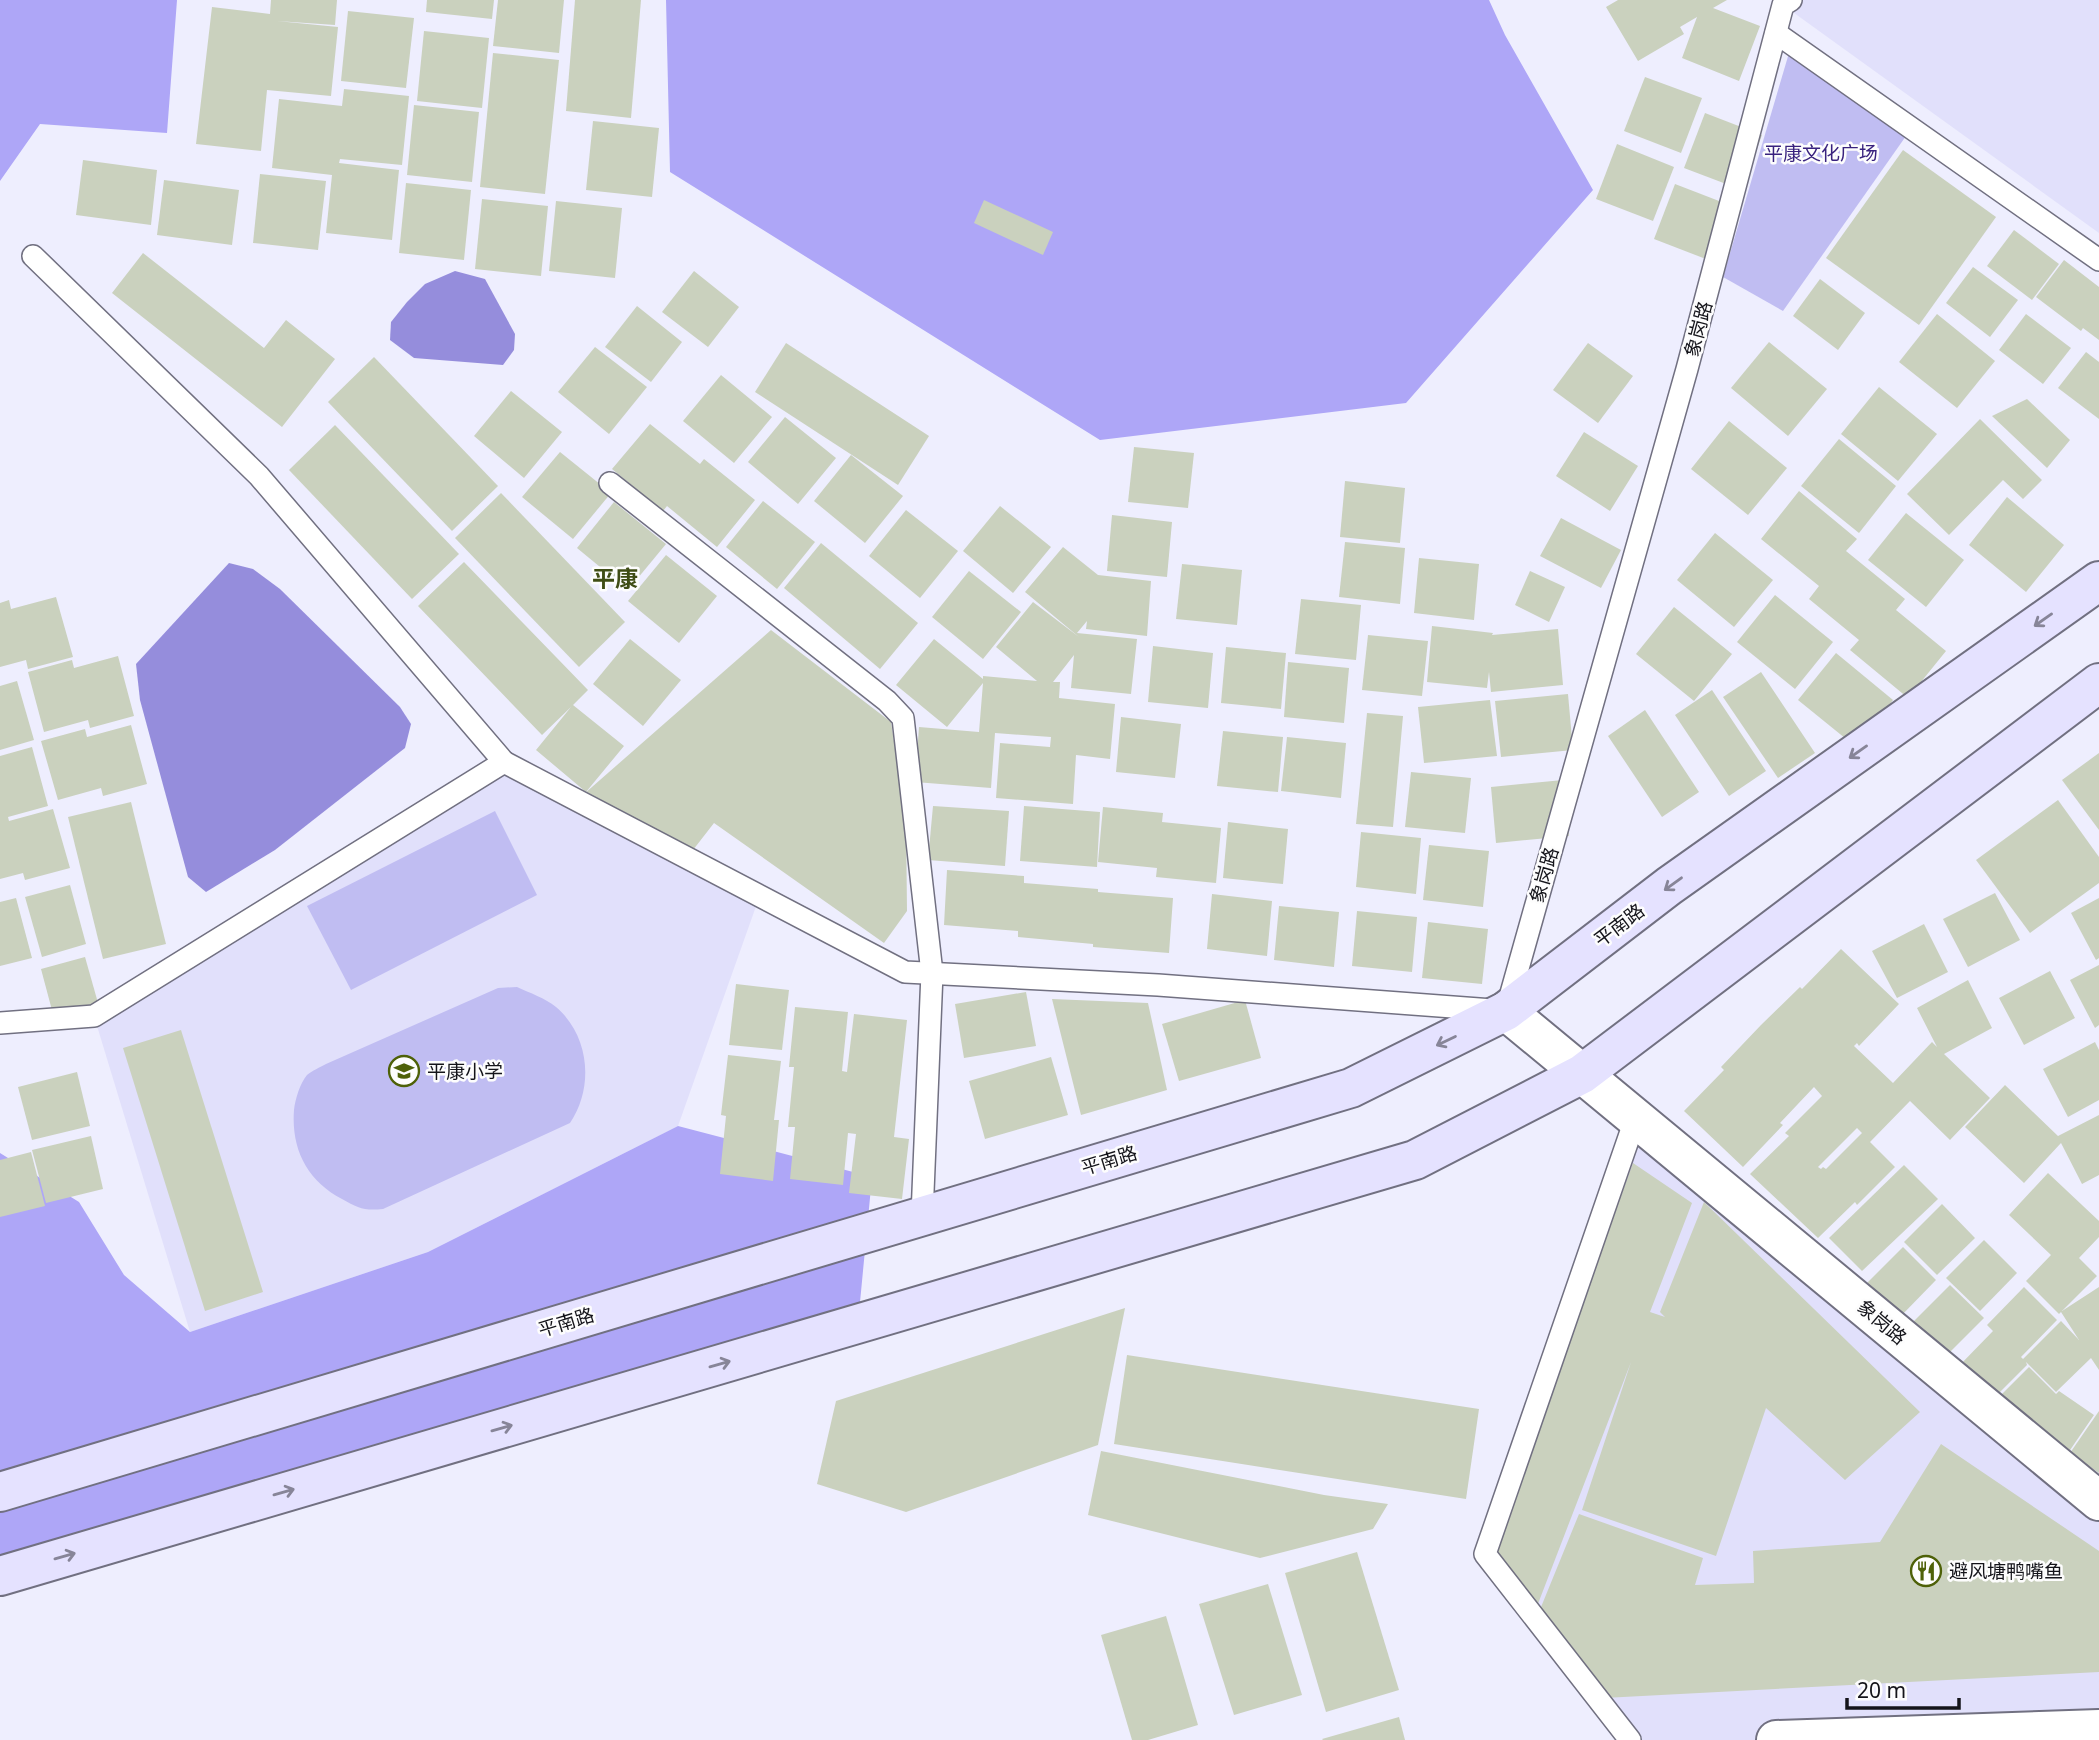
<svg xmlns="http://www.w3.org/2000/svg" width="2099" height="1740" font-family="'Noto Sans','Noto Sans SC',sans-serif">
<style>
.built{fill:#e1e0fb}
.green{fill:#c0bdf2}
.forest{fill:#aea6f7}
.water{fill:#958ddc}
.building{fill:#cad1be;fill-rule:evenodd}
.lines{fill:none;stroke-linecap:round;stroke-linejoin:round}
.lane-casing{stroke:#717081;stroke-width:24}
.street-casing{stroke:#717081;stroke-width:42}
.secondary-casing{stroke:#717081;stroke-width:42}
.lane{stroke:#fff;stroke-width:21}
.street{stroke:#fff;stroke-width:38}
.secondary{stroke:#e5e2ff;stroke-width:38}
.oneway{stroke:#878598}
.labels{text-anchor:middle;stroke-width:5;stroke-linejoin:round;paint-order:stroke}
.park-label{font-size:19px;fill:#39227e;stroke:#fdfdfd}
.street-label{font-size:19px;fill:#14141a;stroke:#fdfdfd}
.poi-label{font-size:19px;fill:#14141a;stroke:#fdfdfd;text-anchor:start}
.quarter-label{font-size:23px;font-weight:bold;fill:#3f4d15;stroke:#fdfdfd}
</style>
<rect width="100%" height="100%" fill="#eeeefe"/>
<g class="built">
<path d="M1791,0H2099V233L1783,5Z"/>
<path d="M504,762L760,895L678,1126L428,1252L190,1332L94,1016Z"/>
<path d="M1636,1117L2099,1501V1729L1776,1740H1630L1485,1554Z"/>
</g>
<g class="green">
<path d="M1789,53L1906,136L1783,311L1723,277Z"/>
<path d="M495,811L537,895L351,990L307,906Z"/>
<path d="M517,987C530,993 545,998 556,1007C590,1036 594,1088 570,1123L383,1209C364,1211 358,1208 342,1199C307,1181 291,1149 294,1110C295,1100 300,1083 307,1075C312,1071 320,1067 326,1064L498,988Z"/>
</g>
<g class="forest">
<path d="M0,0H177L167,133L40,124L0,181Z"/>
<path d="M666,0H1489L1505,35L1593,190L1406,403L1100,440L670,172Z"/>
<path d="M678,1126L872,1177L858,1323L0,1576V1153L79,1202L124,1275L190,1332L428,1252Z"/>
</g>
<g class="water">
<path d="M455,271L485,279L515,334L514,350L503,365L414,358L390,340L391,322L407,302L425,284Z"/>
<path d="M229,563L253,569L280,589L400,707L411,724L405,748L275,850L206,892L188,877L140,700L136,664Z"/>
</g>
<g class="building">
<path d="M271,0H337L335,25L277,21L338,27L331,96L267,90L261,151L196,144L212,7L270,14Z"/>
<path d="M427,0H494L492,19L426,12Z"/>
<path d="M498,0H564L559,53L493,46Z"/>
<path d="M575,0H641L631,118L566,111Z"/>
<path d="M1618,0H1727L1713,8L1760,26L1739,81L1682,58L1697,17L1680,27L1684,34L1638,61L1606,7Z"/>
<path d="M348,11L414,18L406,88L341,81Z"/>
<path d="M424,31L489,38L482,108L417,101Z"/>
<path d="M493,53L559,60L545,194L480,187Z"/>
<path d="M1645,77L1702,98L1681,153L1624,131Z"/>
<path d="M344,89L409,96L402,165L340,159L339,163L399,170L392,240L326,233L332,175L272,168L279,99L342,106Z"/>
<path d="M414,105L479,112L472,182L407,175Z"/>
<path d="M1705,113L1762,135L1742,190L1684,168Z"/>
<path d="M593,121L659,128L652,197L586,190Z"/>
<path d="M1617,144L1674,167L1653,221L1596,199Z"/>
<path d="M1903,150L1996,217L1919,325L1826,258Z"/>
<path d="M83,160L157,170L151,225L76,215Z"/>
<path d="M260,174L326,181L318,250L253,243Z"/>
<path d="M164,180L239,190L232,245L157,235Z"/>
<path d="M406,183L471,190L464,260L399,253Z"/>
<path d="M1675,184L1732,206L1711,261L1654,239Z"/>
<path d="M482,199L548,206L541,276L475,269Z"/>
<path d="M984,200L1053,232L1043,255L974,223Z"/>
<path d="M556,201L622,208L615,278L549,271Z"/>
<path d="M2014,230L2059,264L2032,300L1987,266Z"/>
<path d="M143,253L264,348L286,320L335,359L282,427L112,293Z"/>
<path d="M2064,260L2099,287V340L2083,328L2081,331L2036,297Z"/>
<path d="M1973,267L2018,300L1990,337L1946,303Z"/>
<path d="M694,271L739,307L708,347L662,312Z"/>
<path d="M1820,279L1865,313L1838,350L1793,316Z"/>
<path d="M637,306L682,342L651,382L605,347Z"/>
<path d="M1937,314L1995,361L1957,408L1899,362Z"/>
<path d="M2026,314L2071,348L2043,384L1999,350Z"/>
<path d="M1769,342L1827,389L1788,436L1731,388Z"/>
<path d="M786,343L929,436L898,485L755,392Z"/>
<path d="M1588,343L1633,376L1598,423L1553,390Z"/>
<path d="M595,347L647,387L609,434L558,392Z"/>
<path d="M2086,352L2099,362V419L2058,388Z"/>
<path d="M374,357L498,486L452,531L328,402Z"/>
<path d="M721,375L772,417L734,463L683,421Z"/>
<path d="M1879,387L1937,434L1898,481L1841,434Z"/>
<path d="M511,391L562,432L524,478L474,436Z"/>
<path d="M2027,399L2070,440L2047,468L1992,416Z"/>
<path d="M785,417L836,458L798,504L748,462Z"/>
<path d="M1980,419L2042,480L2023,499L2003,480L1949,535L1907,494Z"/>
<path d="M1729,421L1787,468L1748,515L1691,469Z"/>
<path d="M650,424L700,464L704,459L755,500L717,547L667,506L663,511L612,469Z"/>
<path d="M335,425L459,554L412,599L289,470Z"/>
<path d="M1584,432L1638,466L1610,511L1556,476Z"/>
<path d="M1839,439L1896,486L1859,533L1801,486Z"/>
<path d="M1134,447L1194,453L1188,508L1128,502Z"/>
<path d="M560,452L611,493L573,539L522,497Z"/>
<path d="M851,455L903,496L865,543L814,501Z"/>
<path d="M1345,481L1405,488L1400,543L1340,537Z"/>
<path d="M1799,491L1857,539L1846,551L1905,599L1896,610L1946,651L1908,698L1850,650L1859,640L1809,599L1819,586L1761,539Z"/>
<path d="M501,493L625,622L579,667L455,538Z"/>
<path d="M2007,497L2064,545L2026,592L1969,545Z"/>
<path d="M763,501L815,542L777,589L726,547Z"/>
<path d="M614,502L666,544L628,590L577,548Z"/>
<path d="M1000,506L1051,547L1013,593L963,551Z"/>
<path d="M906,510L958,551L920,598L869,556Z"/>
<path d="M1906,513L1964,560L1926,607L1868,560Z"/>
<path d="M1112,515L1172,522L1167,577L1107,571Z"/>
<path d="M1561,518L1621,550L1601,588L1540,556Z"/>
<path d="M1715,533L1773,580L1734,627L1677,580Z"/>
<path d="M1345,542L1405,548L1400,604L1339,597Z"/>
<path d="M821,543L918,623L880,669L784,588Z"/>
<path d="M1063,547L1098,575L1151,581L1147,636L1086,629L1087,621L1077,633L1137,639L1131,694L1071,688L1074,655L1053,682H1060L1059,698L1115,704L1110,759L1076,755L1073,804L996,798L1000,743L1050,747L1051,737L995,733L991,788L915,782L919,727L979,732L983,683L947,727L896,685L934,639L983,679V676L1037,681L996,647L1033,602L1079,637L1025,592Z"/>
<path d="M666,555L717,596L679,643L628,601Z"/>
<path d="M1419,558L1479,564L1474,620L1414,613Z"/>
<path d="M464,562L588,690L573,705L624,746L586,792L536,750L571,707L542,735L418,606Z"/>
<path d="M1182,564L1242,570L1237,625L1176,619Z"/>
<path d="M969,571L1021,612L983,659L932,617Z"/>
<path d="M1530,571L1565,587L1549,622L1515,605Z"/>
<path d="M1775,595L1833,642L1795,689L1737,642Z"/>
<path d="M56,597L73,657L28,669L26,660L0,667V603L9,600L11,609Z"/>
<path d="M1301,599L1361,605L1356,660L1295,654Z"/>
<path d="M1674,607L1732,654L1694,701L1636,654Z"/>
<path d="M1432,626L1493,633L1492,635L1558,629L1563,685L1491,692L1489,672L1487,688L1427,682Z"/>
<path d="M771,630L891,722L906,819L907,911L884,943L714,823L693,850L584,794Z"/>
<path d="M1368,635L1428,641L1422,696L1362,690Z"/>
<path d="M630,639L681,680L643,726L593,684Z"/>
<path d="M1153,646L1213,653L1208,708L1148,702Z"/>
<path d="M1226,647L1286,653L1281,709L1221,703Z"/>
<path d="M1836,653L1893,700L1856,747L1798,700Z"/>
<path d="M118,656L134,716L90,728L88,720L44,732L28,672L72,660L74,668Z"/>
<path d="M1288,662L1349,668L1344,723L1284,717Z"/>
<path d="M1761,672L1815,753L1778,778L1723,697Z"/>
<path d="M17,681L34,740L0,750V686Z"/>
<path d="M1712,690L1766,771L1729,796L1675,715Z"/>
<path d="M1568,694L1573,750L1501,757L1495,701Z"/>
<path d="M1490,700L1497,756L1424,763L1418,707Z"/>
<path d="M1645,710L1699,792L1662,817L1608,736Z"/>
<path d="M1367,713L1403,716L1393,827L1356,824Z"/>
<path d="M1121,717L1181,724L1175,778L1116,772Z"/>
<path d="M131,725L147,784L103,796L101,788L58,800L41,741L85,729L87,737Z"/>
<path d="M1223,731L1283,737L1278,792L1217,786Z"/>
<path d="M1287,737L1346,743L1341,798L1281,791Z"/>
<path d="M32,747L48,806L8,817L9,821L53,809L70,868L25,880L23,873L0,879V756Z"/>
<path d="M2099,753V830L2062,780Z"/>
<path d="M1411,772L1471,778L1465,833L1405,827Z"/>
<path d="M1563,780L1569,836L1496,843L1491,787Z"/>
<path d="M2058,800L2099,857V883L2030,933L1976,860Z"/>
<path d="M131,802L166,944L103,959L68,817Z"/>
<path d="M933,806L1009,811L1005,866L928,860Z"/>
<path d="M1024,806L1100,812L1097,867L1020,861Z"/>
<path d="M1103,807L1163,813L1162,822L1221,828L1216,883L1156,877L1157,868L1098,862Z"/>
<path d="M1228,822L1288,829L1283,884L1223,878Z"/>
<path d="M1361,832L1421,838L1416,894L1356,887Z"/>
<path d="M1429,845L1489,851L1483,907L1423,900Z"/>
<path d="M947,870L1024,876V883L1098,889V892L1173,898L1169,953L1093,947V944L1018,937V931L944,925Z"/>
<path d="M70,885L86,944L42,957L25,897Z"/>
<path d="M1995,893L2020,940L1968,967L1943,919Z"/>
<path d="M1212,894L1272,901L1267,956L1207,949Z"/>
<path d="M16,898L32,958L0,966V902Z"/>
<path d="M2099,898V958L2096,960L2071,913Z"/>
<path d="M1279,906L1339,912L1334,967L1274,960Z"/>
<path d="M1357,911L1417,917L1412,972L1352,966Z"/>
<path d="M1428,922L1488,929L1482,984L1422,978Z"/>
<path d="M1924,924L1948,972L1897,998L1872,951Z"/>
<path d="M1841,949L1899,1004L1859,1046L1857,1043L1854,1046L1893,1083L1932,1042L1937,1047L1917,1008L1968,980L1992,1028L1944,1054L1990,1098L1950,1140L1910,1101L1870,1142L1895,1167L1857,1205L1855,1202L1818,1238L1750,1174L1789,1136L1785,1133L1822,1096L1814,1087L1780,1123L1783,1125L1743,1167L1684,1111L1724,1070L1721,1067L1761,1025L1800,987L1802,989ZM1857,1128L1862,1133L1826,1169L1823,1167L1821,1169L1818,1167Z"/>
<path d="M85,957L102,1017L57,1029L41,969Z"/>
<path d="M2099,965V1025L2095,1028L2070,980Z"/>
<path d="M2050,971L2075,1018L2024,1045L1999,998Z"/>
<path d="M736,984L789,990L782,1050L729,1045Z"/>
<path d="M1026,992L1036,1046L964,1058L955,1004Z"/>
<path d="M1052,999L1148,1003L1167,1090L1081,1115Z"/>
<path d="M1245,1000L1261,1058L1179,1081L1162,1024Z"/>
<path d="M795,1007L848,1012L842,1071L847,1072L854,1014L907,1020L894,1137L909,1139L902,1199L849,1193L856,1134L848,1133L843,1185L790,1179L795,1127H788L794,1067H789Z"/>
<path d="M181,1030L263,1292L205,1311L123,1048Z"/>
<path d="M2095,1042L2099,1050V1100L2068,1117L2043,1069Z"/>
<path d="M728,1055L781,1061L774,1120H779L773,1181L720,1174L726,1116L721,1115Z"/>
<path d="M1051,1057L1068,1115L985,1139L969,1081Z"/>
<path d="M77,1072L90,1126L32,1140L18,1087Z"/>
<path d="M2005,1085L2058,1136L2099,1115V1175L2082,1184L2061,1143L2024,1183L1965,1127Z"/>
<path d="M91,1136L103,1189L46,1203L32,1150Z"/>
<path d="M31,1152L45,1206L0,1217V1160Z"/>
<path d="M1633,1163L1692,1203L1650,1312L1665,1317L1660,1312L1704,1202L1920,1412L1845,1480L1766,1408L1716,1556L1582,1510L1631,1362L1536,1609L1491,1551Z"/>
<path d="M1904,1165L1938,1199L1862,1271L1829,1238Z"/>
<path d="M2048,1173L2099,1221V1237L2079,1258L2097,1276L2062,1311L2099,1287V1370L2091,1358L2056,1392L2026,1362L2027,1365L1990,1402L1956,1369L1993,1331L1987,1325L2024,1287L2057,1320L2021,1357L2023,1359L2061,1321L2079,1340L2061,1312L2059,1314L2026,1281L2051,1255L2009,1215Z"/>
<path d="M1942,1204L1975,1238L1937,1275L1904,1242Z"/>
<path d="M1984,1240L2017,1273L1980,1311L1946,1278Z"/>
<path d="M1903,1247L1936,1280L1899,1318L1865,1285Z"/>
<path d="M1950,1285L1984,1318L1946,1356L1912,1323Z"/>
<path d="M1125,1308L1098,1445L906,1512L817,1484L836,1401Z"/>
<path d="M1127,1355L1479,1409L1466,1499L1114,1444Z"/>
<path d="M2029,1367L2056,1394L2059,1391L2094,1415L2066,1456L1991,1405Z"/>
<path d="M2099,1411V1473L2070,1453Z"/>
<path d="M1941,1444L2099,1551V1672L1604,1698L1539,1612L1579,1514L1703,1558L1695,1585L1754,1583L1753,1551L1880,1542Z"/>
<path d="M1101,1451L1324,1495L1388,1504L1373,1529L1260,1558L1088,1515Z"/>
<path d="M1357,1552L1399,1690L1326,1712L1285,1573Z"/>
<path d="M1268,1584L1302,1695L1234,1715L1199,1604Z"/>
<path d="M1166,1616L1198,1725L1148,1740H1132L1101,1635Z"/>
<path d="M1399,1717L1405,1740H1323L1322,1739Z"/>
</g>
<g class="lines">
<g class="lane-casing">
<g id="lane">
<path d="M1776,33L2099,260"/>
<path d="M33,256L259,476L504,762"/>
<path d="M610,483L887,701L903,718L932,973L922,1216"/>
<path d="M0,1023L94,1016L504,762L905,972L1158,985L1506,1011L1687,369L1783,5L1791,0"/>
<path d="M1630,1740L1485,1554L1636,1117"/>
</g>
</g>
<g class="street-casing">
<g id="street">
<path d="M1506,1011L2099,1501"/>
<path d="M1776,1740L2099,1729"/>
</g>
</g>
<g class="secondary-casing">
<g id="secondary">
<path d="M0,1492L1351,1088L1506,1011L1669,886L2099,581"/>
<path d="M0,1576L1415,1160L1582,1074L2099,683"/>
</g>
</g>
<use href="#lane" class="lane"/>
<use href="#street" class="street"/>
<use href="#secondary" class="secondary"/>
</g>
<defs><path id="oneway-shaft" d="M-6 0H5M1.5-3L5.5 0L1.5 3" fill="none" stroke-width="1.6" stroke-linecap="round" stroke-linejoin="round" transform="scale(1.75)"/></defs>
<g class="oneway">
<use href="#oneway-shaft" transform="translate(2043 620) rotate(145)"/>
<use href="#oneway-shaft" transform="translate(1858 752) rotate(145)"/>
<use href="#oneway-shaft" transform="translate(1673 884) rotate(144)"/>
<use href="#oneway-shaft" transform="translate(1446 1041) rotate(154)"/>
<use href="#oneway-shaft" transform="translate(720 1364) rotate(-16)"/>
<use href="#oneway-shaft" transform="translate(502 1428) rotate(-16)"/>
<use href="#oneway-shaft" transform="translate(284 1492) rotate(-16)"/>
<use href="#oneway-shaft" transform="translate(65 1556) rotate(-16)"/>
</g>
<defs>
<g id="school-ring" transform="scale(1.575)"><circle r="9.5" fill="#fdfdfd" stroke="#4e6108" stroke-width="1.5"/><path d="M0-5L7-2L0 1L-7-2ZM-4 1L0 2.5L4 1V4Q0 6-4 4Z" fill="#4e6108"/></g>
<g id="restaurant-ring" transform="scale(1.575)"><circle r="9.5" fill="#fdfdfd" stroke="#4e6108" stroke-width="1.5"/><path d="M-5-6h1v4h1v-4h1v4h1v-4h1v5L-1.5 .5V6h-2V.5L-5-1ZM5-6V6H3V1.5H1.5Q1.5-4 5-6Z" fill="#4e6108"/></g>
</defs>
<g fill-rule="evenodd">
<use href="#school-ring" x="404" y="1071"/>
<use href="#restaurant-ring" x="1926" y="1571"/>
</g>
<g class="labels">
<g class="park-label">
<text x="1821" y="160">平康文化广场</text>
</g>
<g class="street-label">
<text transform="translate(1698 329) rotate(-75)" y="7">象岗路</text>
<text transform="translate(1544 875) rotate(-74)" y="7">象岗路</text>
<text transform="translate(1619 925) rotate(-37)" y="7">平南路</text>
<text transform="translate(1109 1160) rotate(-17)" y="7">平南路</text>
<text transform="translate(566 1322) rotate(-17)" y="7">平南路</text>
<text transform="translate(1882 1322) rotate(40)" y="7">象岗路</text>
</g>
<g class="poi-label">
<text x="427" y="1078">平康小学</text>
<text x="1949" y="1578">避风塘鸭嘴鱼</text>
</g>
<g class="quarter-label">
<text x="615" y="587">平康</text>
</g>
</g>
<path d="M1847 1698v10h112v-10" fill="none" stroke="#14141a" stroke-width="3.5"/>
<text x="1857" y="1698" font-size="21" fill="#14141a" stroke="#fdfdfd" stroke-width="5" paint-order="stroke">20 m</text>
</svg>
